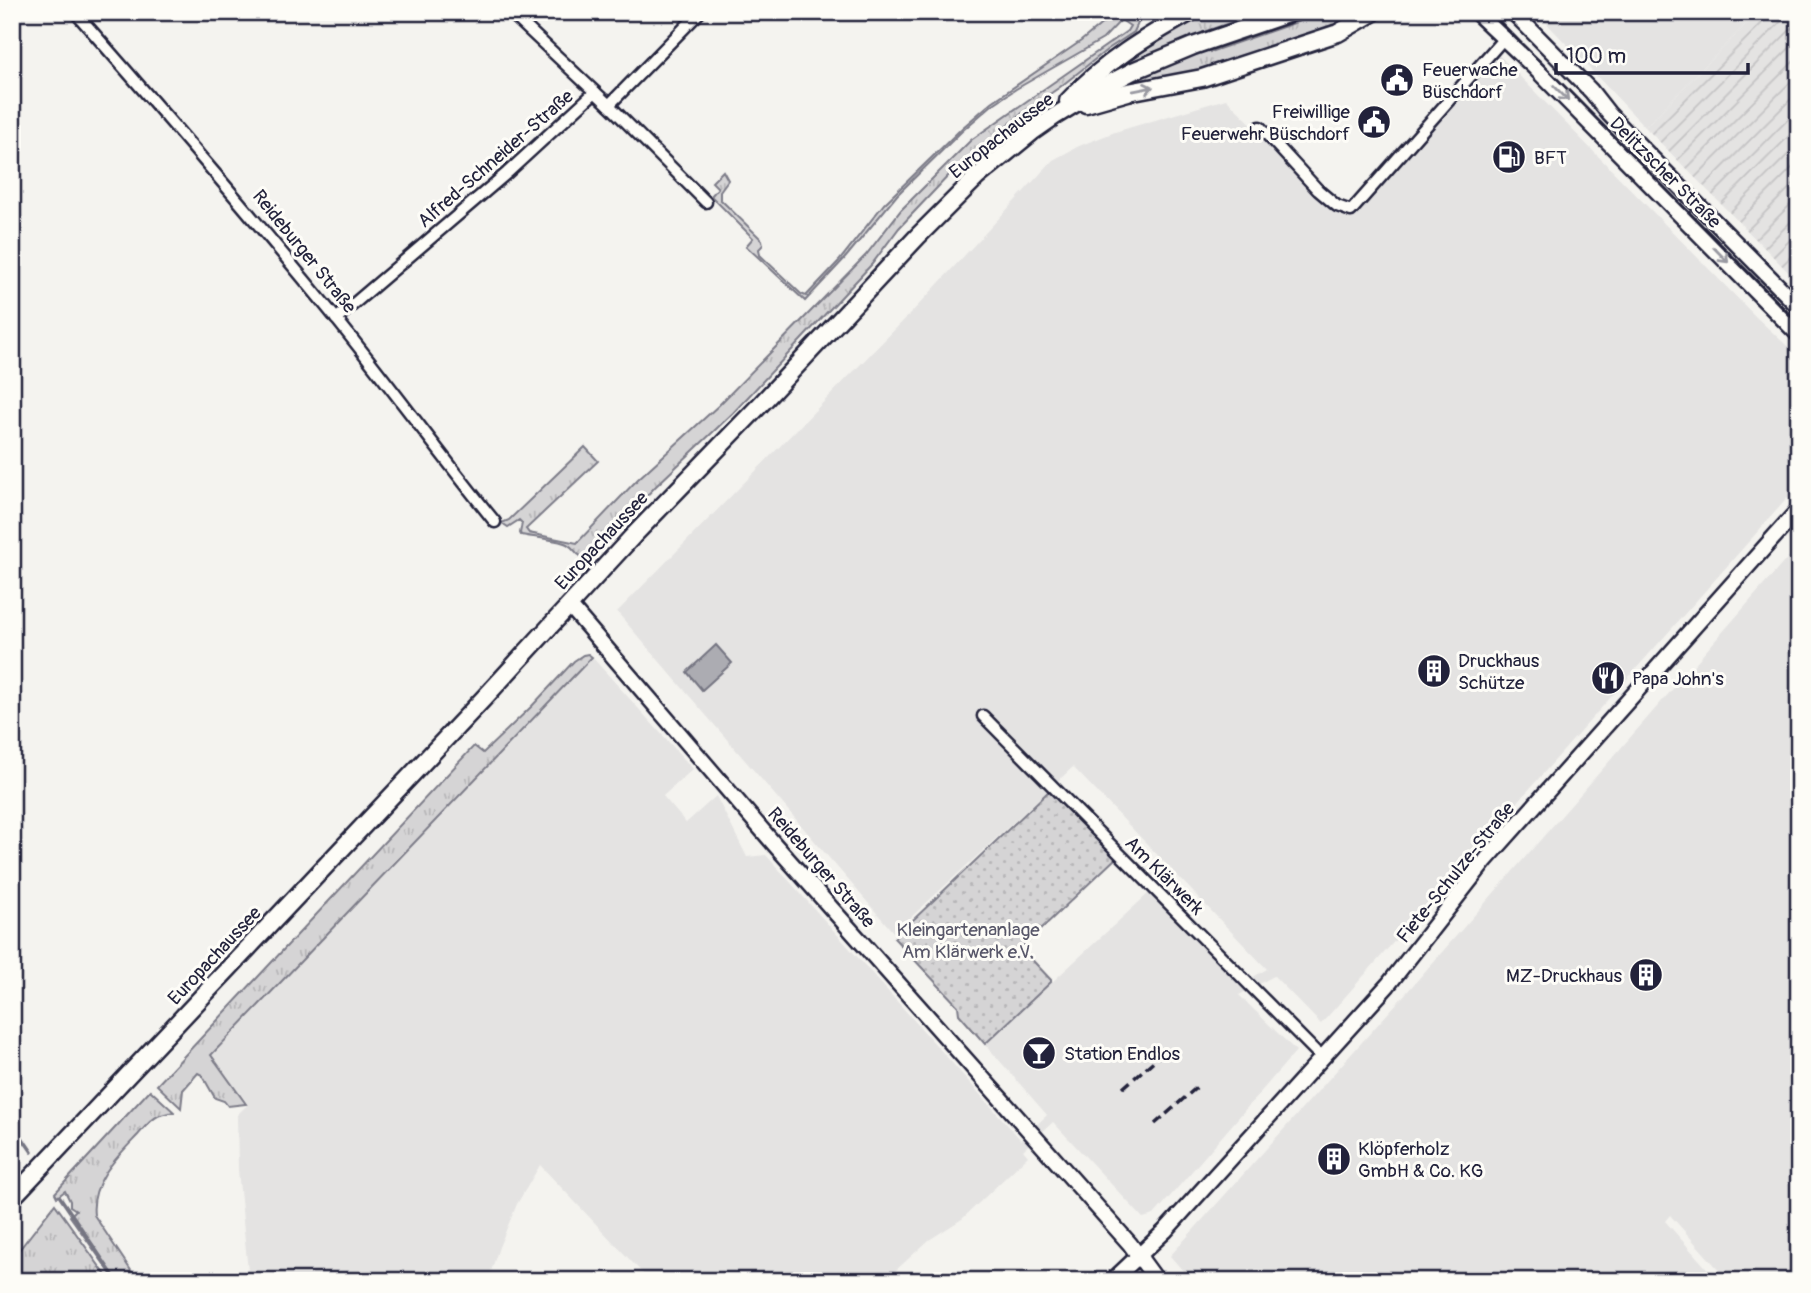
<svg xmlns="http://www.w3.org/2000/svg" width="1811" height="1293" font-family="Pangolin,sans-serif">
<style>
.built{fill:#e4e3e2}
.industrial{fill:url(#industrial-furrows)}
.grass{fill:url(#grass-tufts);stroke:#7c7b88;stroke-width:2}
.garden{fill:url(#garden-dots);stroke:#7c7b88;stroke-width:2}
.water{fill:#acacb2;stroke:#757582;stroke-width:2}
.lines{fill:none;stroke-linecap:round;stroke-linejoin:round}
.stream{stroke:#757582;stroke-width:3.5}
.street-casing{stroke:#22223b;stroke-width:15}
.secondary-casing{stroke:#22223b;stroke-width:19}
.primary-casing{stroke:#22223b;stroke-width:21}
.street{stroke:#fdfcf7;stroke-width:10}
.secondary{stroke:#fdfcf7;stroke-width:14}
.primary{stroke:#fdfcf7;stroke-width:16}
.tram{stroke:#22223b;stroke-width:2}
.rail{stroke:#22223b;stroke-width:3.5;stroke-dasharray:10 5;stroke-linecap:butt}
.oneway{stroke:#9a9aa2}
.labels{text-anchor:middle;stroke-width:6;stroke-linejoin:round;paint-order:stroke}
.poi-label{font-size:19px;fill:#22223b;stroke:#fdfcf7;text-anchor:start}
.street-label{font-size:19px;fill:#22223b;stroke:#fdfcf7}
.park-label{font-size:19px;fill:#585769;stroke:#fdfcf7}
</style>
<defs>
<pattern id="industrial-furrows" width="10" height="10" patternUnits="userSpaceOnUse" patternTransform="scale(1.75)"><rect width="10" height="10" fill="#e4e3e2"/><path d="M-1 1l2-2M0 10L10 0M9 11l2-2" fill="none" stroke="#c3c2c3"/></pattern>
<pattern id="grass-tufts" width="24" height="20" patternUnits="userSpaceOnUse" patternTransform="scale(1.75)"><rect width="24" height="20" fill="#d5d4d5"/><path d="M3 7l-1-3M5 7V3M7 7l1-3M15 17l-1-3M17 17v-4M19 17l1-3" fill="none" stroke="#b7b6b8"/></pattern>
<pattern id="garden-dots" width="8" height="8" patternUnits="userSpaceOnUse" patternTransform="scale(1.75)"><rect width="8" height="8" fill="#d5d4d5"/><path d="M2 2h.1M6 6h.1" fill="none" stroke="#b7b6b8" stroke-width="1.8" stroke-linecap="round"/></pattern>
</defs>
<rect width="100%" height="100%" fill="#f4f3ef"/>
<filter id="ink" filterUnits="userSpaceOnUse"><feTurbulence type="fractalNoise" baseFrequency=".0143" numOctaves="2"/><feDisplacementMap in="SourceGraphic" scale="14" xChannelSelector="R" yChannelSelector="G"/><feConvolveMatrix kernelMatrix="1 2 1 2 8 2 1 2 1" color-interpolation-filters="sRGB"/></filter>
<g filter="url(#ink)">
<g class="built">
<path d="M1536,12H1758L1645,127Z"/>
<path d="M1494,50L1756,317L1799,357V485L1321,1024L1274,976L1239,995L1296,1051L1154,1215L1143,1218L1053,1122L1023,1150L1028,1156L962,1219L929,1240L884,1281H650L540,1165L517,1204L499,1247L488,1281H249L238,1170L237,1115L248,1104L211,1055L592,657L693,769L663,796L686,823L716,796L747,857L766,855L1021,1140L1047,1115L985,1044L1150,892L1239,980L1238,986L1267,969L1073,767L894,933L617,612L913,311L1053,160L1079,146L1115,132L1226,99L1346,216Z"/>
<path d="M1799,545V1281H1729L1670,1215L1665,1221L1718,1281H1192L1170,1256L1407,992Z"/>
</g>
<path class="industrial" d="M1758,12H1799V283L1645,127Z"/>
<g class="grass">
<path d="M1116,12H1134L1137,18L1143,12L1134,32L1108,49L1060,87L1025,111L951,173L899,228L872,264L733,413L655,487L590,556C576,560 577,549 567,544C559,540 531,537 521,535L520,533L522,523L519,520L508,527L502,523L509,520L585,447L598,461L526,529L529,533L577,543L638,479L719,405L866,255L901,210L971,140L1127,31L1130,26L1121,20L1103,39L1016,89L992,105L962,131L897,195L846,257L805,301L746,246L753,238L711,196L718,188L712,182L723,171L728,180L720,191V199L762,240L763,245L759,249L760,255L801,294L806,296L839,261L884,204L962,128L992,102L1081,41Z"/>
<path d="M1202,12H1261L1203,32L1204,35L1094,83L1177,25Z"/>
<path d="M1326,12H1361L1336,27L1218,68L1111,91L1139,76L1209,49L1210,52Z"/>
<path d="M588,654L592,657L211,1055L246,1104L228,1106L224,1101L215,1098L202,1075L198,1073L183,1090L181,1108L157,1085L474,746L483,753L532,706L574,661L583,655Z"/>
<path d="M150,1090L174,1112C168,1113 163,1114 158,1116C150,1120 144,1128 138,1135C118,1156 90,1182 94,1215L138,1281H116L70,1216L76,1210L70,1206V1201L65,1191L57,1197L55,1193Z"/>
<path d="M55,1204L110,1281H12V1259Z"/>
</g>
<path class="garden" d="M1051,789L1116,858L1021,948L1051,980V982L985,1044L959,1014L958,1006L894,938Z"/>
<path class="water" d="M716,645L732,663L702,690L687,672Z"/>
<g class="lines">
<g class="stream">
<path d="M12,1123L32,1152"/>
<path d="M60,1197L117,1281"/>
</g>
<g class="street-casing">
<g id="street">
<path d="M75,12C163,112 250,213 334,316C389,384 440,454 495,522"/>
<path d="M510,12L595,92"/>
<path d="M609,105L706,202"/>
<path d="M1260,127L1318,190L1337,206L1351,211L1505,37"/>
<path d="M336,319L507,173L595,92L609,105L700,12"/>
<path d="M983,716L1322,1058"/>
</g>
</g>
<g class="secondary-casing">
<g id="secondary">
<path d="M1476,12L1535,68L1799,335"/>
<path d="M1513,12L1591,91L1609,114L1629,135L1799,307"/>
<path d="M569,605L775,845L1130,1244L1157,1281"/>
<path d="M1112,1281L1165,1231L1388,985L1486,860L1799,509"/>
</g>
</g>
<g class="primary-casing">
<g id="primary">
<path d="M1068,101C1103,63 1146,37 1191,12"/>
<path d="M1086,104L1128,92L1202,78L1338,33L1374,12"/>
<path d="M12,1198L485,697L633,536L760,405L918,236L977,177L1032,132L1055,116L1099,89L1133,71L1193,46L1293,12"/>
</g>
</g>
<use href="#street" class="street"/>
<use href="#secondary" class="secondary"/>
<use href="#primary" class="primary"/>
<path class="tram" d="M1491,12L1799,325"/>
<g class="rail">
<path d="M1123,1088L1165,1051"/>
<path d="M1155,1124L1197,1087"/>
</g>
</g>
<defs><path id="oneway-shaft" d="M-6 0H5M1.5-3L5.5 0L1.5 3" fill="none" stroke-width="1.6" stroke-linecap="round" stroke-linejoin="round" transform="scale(1.75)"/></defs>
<g class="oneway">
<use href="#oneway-shaft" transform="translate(1143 89) rotate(-11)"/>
<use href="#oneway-shaft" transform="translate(1561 93) rotate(45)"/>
<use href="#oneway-shaft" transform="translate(1721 255) rotate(46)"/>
</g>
</g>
<defs>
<g id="civic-disc" transform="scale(1.75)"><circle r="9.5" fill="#22223b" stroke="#fdfcf7"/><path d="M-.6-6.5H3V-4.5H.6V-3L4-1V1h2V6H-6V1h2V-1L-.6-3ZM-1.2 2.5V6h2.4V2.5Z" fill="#fff"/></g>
<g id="fuel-disc" transform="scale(1.75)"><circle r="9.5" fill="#22223b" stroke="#fdfcf7"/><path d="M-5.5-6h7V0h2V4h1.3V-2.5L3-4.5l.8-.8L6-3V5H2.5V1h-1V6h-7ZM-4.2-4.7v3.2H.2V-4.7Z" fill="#fff"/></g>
<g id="building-disc" transform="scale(1.75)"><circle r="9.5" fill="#22223b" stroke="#fdfcf7"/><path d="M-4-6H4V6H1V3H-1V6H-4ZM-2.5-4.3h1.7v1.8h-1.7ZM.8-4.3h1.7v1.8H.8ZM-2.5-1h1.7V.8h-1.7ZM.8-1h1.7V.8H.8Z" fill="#fff"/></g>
<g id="restaurant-disc" transform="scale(1.75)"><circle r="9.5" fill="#22223b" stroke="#fdfcf7"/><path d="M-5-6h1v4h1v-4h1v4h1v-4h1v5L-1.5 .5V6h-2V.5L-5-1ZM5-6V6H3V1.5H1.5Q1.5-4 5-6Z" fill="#fff"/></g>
<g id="bar-disc" transform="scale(1.75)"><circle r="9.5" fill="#22223b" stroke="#fdfcf7"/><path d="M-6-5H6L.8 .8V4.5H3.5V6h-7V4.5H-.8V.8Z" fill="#fff"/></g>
</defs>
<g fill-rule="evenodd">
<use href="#civic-disc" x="1397" y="80"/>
<use href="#civic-disc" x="1374" y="122"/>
<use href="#fuel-disc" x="1509" y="157"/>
<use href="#building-disc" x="1434" y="671"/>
<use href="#restaurant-disc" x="1608" y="678"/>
<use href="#building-disc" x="1646" y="975"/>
<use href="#bar-disc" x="1039" y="1053"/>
<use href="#building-disc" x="1334" y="1159"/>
</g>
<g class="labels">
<g class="poi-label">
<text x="1422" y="76">Feuerwache<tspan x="1422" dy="22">Büschdorf</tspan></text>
<text x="1350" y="118" text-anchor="end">Freiwillige<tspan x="1350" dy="22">Feuerwehr Büschdorf</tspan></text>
<text x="1534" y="164">BFT</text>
<text x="1458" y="667">Druckhaus<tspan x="1458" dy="22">Schütze</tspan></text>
<text x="1632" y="685">Papa John's</text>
<text x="1622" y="982" text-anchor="end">MZ-Druckhaus</text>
<text x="1064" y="1060">Station Endlos</text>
<text x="1358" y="1155">Klöpferholz<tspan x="1358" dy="22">GmbH &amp; Co. KG</tspan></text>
</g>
<g class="street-label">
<text transform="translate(1001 135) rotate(-38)" y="7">Europachaussee</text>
<text transform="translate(495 158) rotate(-41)" y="7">Alfred-Schneider-Straße</text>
<text transform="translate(1666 172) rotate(45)" y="7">Delitzscher Straße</text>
<text transform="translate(305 251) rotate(51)" y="7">Reideburger Straße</text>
<text transform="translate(601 540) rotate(-47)" y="7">Europachaussee</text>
<text transform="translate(822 867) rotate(49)" y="7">Reideburger Straße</text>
<text transform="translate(1455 872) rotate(-51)" y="7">Fiete-Schulze-Straße</text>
<text transform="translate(1165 875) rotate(45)" y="7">Am Klärwerk</text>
<text transform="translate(214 955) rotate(-47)" y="7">Europachaussee</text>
</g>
<g class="park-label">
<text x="968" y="936">Kleingartenanlage<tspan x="968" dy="22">Am Klärwerk e.V.</tspan></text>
</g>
</g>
<rect width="1811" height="1293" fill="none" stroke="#fdfcf7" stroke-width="42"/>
<rect x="21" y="21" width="1769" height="1251" fill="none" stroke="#22223b" stroke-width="2.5" filter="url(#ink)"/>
<path d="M1556 63v10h192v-10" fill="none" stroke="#22223b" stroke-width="3.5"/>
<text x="1566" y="63" font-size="21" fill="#22223b" stroke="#fdfcf7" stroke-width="5" paint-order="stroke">100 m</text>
</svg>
